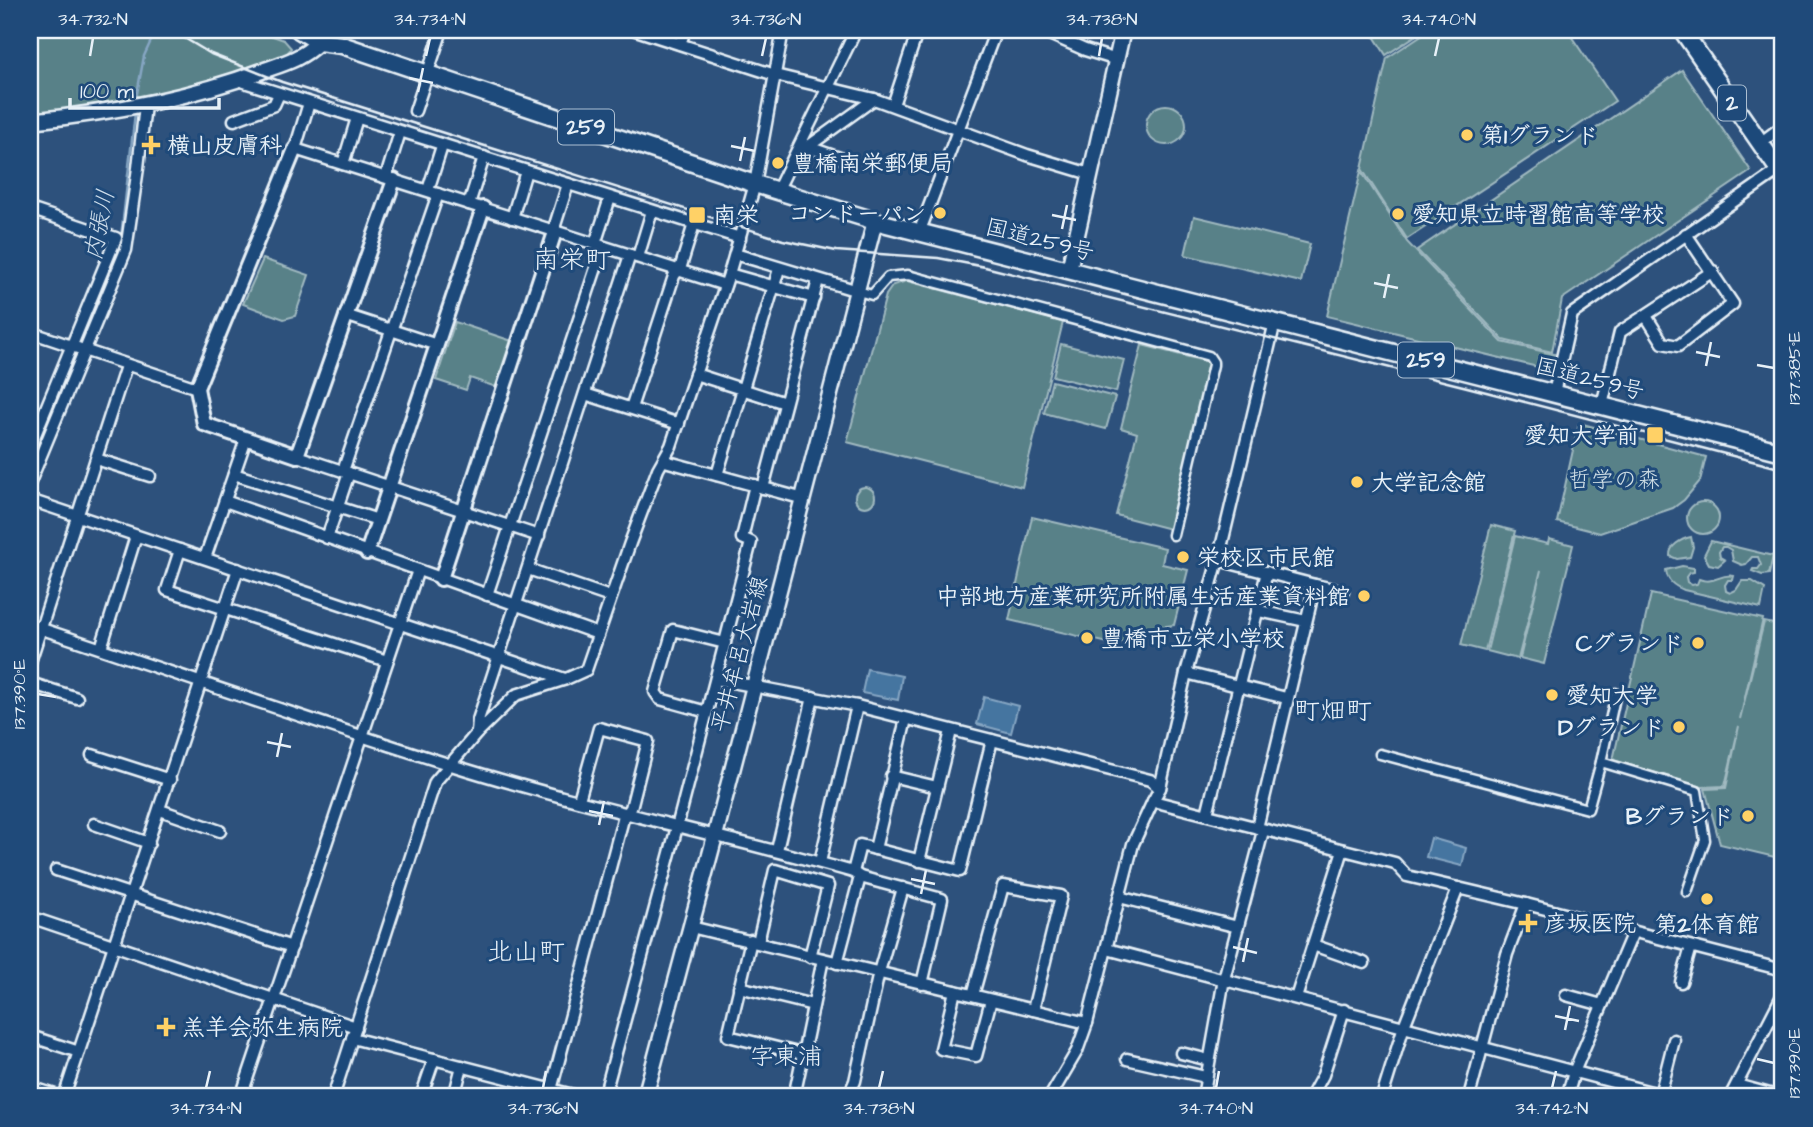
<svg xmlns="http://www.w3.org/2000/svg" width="1813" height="1127" font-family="'Architects Daughter','Klee One',sans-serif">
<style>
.green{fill:#588188;stroke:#a0b9c0;stroke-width:2}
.water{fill:#4474a0;stroke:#86a6c3;stroke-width:2}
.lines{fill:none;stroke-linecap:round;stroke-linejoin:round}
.stream{stroke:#86a6c3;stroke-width:2.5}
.pedestrian-casing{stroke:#e8f1f8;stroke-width:13}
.minor-casing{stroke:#e8f1f8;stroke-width:15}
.tertiary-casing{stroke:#e8f1f8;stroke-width:18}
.secondary-casing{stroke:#e8f1f8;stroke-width:19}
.primary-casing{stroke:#e8f1f8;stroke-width:21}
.trunk-casing{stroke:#e8f1f8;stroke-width:21}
.pedestrian{stroke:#1f4a7a;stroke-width:8}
.minor{stroke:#1f4a7a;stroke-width:10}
.tertiary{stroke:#1f4a7a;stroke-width:12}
.secondary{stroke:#1f4a7a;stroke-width:14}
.primary{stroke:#1f4a7a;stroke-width:16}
.trunk{stroke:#1f4a7a;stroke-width:16}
.rail{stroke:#e8f1f8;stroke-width:2.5}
.ticks{fill:none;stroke:#e8f1f8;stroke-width:2.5}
.poi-dot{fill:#ffd166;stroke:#1f4a7a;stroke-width:2.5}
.labels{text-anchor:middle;stroke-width:6;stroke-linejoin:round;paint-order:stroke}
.shield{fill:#1f4a7a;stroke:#acbfd2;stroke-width:2}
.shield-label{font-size:21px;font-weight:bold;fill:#e8f1f8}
.poi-label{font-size:23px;font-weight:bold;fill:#e8f1f8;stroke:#1f4a7a;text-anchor:start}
.street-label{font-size:23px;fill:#e8f1f8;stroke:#1f4a7a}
.park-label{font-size:23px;fill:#d2e0e7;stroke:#1f4a7a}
.water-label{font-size:24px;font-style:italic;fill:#cfdeeb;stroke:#1f4a7a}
.neighbourhood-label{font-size:24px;fill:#e8f1f8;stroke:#1f4a7a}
.quarter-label{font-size:26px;fill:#e8f1f8;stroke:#1f4a7a}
.neatline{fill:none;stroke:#e8f1f8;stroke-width:2.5}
.ticks-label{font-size:18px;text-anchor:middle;fill:#e8f1f8}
</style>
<rect width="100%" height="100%" fill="#2d517c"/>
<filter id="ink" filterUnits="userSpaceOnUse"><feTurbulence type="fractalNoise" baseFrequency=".0143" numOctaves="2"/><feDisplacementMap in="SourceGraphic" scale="14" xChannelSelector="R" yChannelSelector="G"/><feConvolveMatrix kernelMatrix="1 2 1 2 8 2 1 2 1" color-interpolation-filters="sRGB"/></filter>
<g filter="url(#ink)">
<g class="green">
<path d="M30,30H256L284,40L291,48C277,78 69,110 30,113Z"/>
<path d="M1370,30H1424L1386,55Z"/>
<path d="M1429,30H1567L1615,101L1407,239L1362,169L1387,58Z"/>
<path d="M1682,70L1751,171L1562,299L1552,352L1503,340L1417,250Z"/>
<circle cx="1166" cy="125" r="20"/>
<path d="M1361,171L1407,242L1502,342L1554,354L1550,370L1327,316Z"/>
<path d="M1194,216L1310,244L1301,282L1185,255Z"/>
<path d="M263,259L309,275L295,316L284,319L243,304Z"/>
<path d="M907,281L1063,322L1022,487L847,442L886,295L893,285Z"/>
<path d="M455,322L512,341L496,387L470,378L466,390L436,380Z"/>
<path d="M1061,344L1124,360L1116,392L1053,376Z"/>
<path d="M1142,345L1212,363L1170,529L1116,515L1137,433L1121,428Z"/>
<path d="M1052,381L1115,397L1106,429L1044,413Z"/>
<path d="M1579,423L1706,457L1700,481L1684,500L1673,508L1600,533L1557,522Z"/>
<circle cx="865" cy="497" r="10"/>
<circle cx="1703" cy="518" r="16"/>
<path d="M1032,517L1165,548L1162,564L1188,570L1174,625L1143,629L1127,643L1111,639L1108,643L1009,620Z"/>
<path d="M1491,525L1515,531L1485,651L1461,645Z"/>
<path d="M1515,536L1548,544L1549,539L1573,545L1544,664L1520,658L1541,570L1518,659L1487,651Z"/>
<path d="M1691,537L1693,547L1690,557L1677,559L1670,556C1669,546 1681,539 1691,537Z"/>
<path d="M1711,541L1773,556L1769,574L1762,575L1752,571L1753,569H1758L1761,565L1758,557H1752L1746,564L1742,565L1733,561L1731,550L1726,547H1722L1719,552L1720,557L1725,560L1718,566L1709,564L1704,555Z"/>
<path d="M1682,566L1694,568V572L1689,573L1686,577L1687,582L1692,585L1697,584L1699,579C1714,585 1720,573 1734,576L1733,580H1728L1725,585L1726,591L1730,593L1736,590L1742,581H1752L1765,589L1761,608L1684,590C1674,586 1667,581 1666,570Z"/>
<path d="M1651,594L1763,619L1740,719L1764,622L1783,626V859L1720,844L1705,789L1726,788L1739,726L1725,786L1702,787L1613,760Z"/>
</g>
<g class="water">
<path d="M867,669L902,676L898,700L862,693Z"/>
<path d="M984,697L1018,706L1011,733L977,724Z"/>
<path d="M1431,838L1466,848L1462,866L1426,857Z"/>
</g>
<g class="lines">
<g class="stream">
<path d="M136,99L144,56L156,30"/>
<path d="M109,267L116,258L121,237L135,113"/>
</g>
<g class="pedestrian-casing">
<g id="pedestrian">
<path d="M858,291L872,295L888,277L908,275L1209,356L1213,362V365L1173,535"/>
<path d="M1616,693L1601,762L1697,791L1705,840L1687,892"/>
<path d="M1380,754L1588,809L1601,762"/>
</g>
</g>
<g class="minor-casing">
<g id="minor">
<path d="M636,30L775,75L874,99L1027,155L1090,174"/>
<path d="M1040,30L1085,50L1117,60"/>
<path d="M680,44L685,30"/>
<path d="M238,80L740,238"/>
<path d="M309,103L295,149L725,285"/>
<path d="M893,105L918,30"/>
<path d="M415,111L442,30"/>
<path d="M234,120L274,105L279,94"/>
<path d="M1760,143L1783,126"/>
<path d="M808,147L843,159"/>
<path d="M795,156L874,99"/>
<path d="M343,164L357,118"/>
<path d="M386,177L400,132"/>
<path d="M428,190L442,146"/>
<path d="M777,191L856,30"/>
<path d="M469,204L484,157"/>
<path d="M30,209L116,238L30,447"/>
<path d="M512,218L526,171"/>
<path d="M555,232V225L568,184"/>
<path d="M919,233L996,30"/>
<path d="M595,244L610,198"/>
<path d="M735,254L858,291"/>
<path d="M638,257L652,211"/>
<path d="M729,274L814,298"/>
<path d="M345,315L437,345"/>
<path d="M1646,316L1663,343L1678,346L1733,304L1686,234"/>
<path d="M30,332L197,388"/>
<path d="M695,374L785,403"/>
<path d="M1554,393L1572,314L1779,170"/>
<path d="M585,394L679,424"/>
<path d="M1602,405L1620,332L1713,271"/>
<path d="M631,408L674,276L681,266L694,224"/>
<path d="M297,456L539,536"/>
<path d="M96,459L150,476"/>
<path d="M665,461L804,499"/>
<path d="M343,471L438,194"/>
<path d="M234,474L378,520"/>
<path d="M717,475L779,269"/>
<path d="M30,482L126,250L138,168L145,105"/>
<path d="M763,488L818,280"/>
<path d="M30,500L565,679"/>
<path d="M225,501L598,634"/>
<path d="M327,538L349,473"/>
<path d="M180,550L167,590L387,661"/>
<path d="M205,558L246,439"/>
<path d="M1218,560L1315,585L1257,828"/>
<path d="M528,569L610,597"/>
<path d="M1315,585L1343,591"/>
<path d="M487,595L603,247"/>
<path d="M1259,611L1306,621"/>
<path d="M30,625C169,671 308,720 448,764C581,806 719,834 853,872L860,877"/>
<path d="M101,648L136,536"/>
<path d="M30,662L126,366"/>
<path d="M1186,673L1286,698"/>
<path d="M716,679L857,706L1150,780L1160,788L1153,801L1395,863L1407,876L1526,904L1783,970"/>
<path d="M30,683L77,698"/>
<path d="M707,712L660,699L655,692L673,630L725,643"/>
<path d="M477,733L478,720L630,255"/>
<path d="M92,755L170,780"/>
<path d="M891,776L937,787"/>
<path d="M1160,788L1186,673L1218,560L1275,322"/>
<path d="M160,810L220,831"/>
<path d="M1207,814L1267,572"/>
<path d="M94,824L149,843"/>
<path d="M875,849L906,719"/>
<path d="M777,850L813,697"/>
<path d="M919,861L951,731"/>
<path d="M820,862L857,706"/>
<path d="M56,870L292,947"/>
<path d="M853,872L860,845L960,871L992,740"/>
<path d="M1119,897L1238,927"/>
<path d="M30,917L356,1027"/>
<path d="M691,927L1087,1023"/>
<path d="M751,940L728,1036L802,1054"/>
<path d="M758,942L775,870L828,886L810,957"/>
<path d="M1313,945L1364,963"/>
<path d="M1107,949L1670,1097"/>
<path d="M837,963L860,877L942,899L922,984"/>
<path d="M1681,982L1691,947"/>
<path d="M739,987L813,1005"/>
<path d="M955,991L941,1049L976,1056L991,1000"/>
<path d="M973,995L1003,886L1061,896L1033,1010"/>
<path d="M1566,995L1602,1005"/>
<path d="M1296,998L1343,850"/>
<path d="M30,1036L79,1052"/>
<path d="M352,1038L581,1097"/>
<path d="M1181,1053L1209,1060"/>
<path d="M1127,1059L1206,1077"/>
<path d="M1737,1085L1777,1096"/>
<path d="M30,1087L61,1097"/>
<path d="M551,1090L623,819L631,808L648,741L599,728L579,800"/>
<path d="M645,1095L667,1097"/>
<path d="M1660,1095L1674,1040"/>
<path d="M64,1097L238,569"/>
<path d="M241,1097L418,570"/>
<path d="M333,1097L435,782L477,733L516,695L566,679L586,670L630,543L658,469L671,446L729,274L755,184L783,30"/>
<path d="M421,1097L434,1059"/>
<path d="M454,1097L462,1066"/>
<path d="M604,1097L677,827L751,542L742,538L755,485"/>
<path d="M794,1097L823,959"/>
<path d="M848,1097L855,1081L879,972L903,888"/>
<path d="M1050,1097L1077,1051L1087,1023L1133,844L1153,801"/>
<path d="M1203,1097L1224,979L1263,831"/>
<path d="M1311,1097L1323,1075L1344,1010"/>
<path d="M1382,1097L1404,1026L1458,888"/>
<path d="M1469,1097L1507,954L1526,904"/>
<path d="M1567,1097L1574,1072L1633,932"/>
<path d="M1730,1097L1783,994"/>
</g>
</g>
<g class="tertiary-casing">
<g id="tertiary">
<path d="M295,149L197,388L204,424L297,456L394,180"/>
<path d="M367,553L483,208"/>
<path d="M441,579L555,232"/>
</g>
</g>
<g class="secondary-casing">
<g id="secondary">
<path d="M30,121C109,113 187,99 262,71C285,63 301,59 319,42"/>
<path d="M1069,270L1123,30"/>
<path d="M645,1097L715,836L875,221"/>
</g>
</g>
<g class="primary-casing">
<path id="primary" d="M1682,30L1783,176"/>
</g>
<g class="trunk-casing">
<path id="trunk" d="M299,30L319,42L342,45L755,184L875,221L1783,452"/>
</g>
<use href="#pedestrian" class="pedestrian"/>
<use href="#minor" class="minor"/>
<use href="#tertiary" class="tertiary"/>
<use href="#secondary" class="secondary"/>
<use href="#primary" class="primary"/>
<use href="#trunk" class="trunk"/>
<path class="rail" d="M171,30L211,54L282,82L783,240L836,251L938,258L985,267L1467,387L1783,469"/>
</g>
</g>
<path class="ticks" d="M90,56L93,38M426,56L430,38M762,56L766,38M1099,56L1102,38M1435,56L1439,38M409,78L433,83M418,92L423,68M731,146L755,151M740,161L745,137M1052,215L1076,220M1062,229L1067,205M1374,283L1398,288M1384,298L1389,274M1696,352L1720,357M1757,365L1774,368M1706,366L1711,342M38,694L56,697M267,742L291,747M277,757L282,733M589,811L613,816M599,825L604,801M911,879L935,884M921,894L926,870M1233,947L1257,953M1243,962L1248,938M1555,1016L1579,1021M1565,1030L1570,1006M1757,1059L1774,1063M206,1088L210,1071M543,1088L546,1071M879,1088L883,1071M1216,1088L1219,1071M1552,1088L1556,1071"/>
<g class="poi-dot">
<circle cx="1467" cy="135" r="7"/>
<path d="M147.5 134.5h7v7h7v7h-7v7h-7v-7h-7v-7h7z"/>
<circle cx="778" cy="163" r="7"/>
<circle cx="940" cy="213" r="7"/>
<circle cx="1398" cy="214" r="7"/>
<rect x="688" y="206" width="18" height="18" rx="3.5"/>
<rect x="1646" y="426" width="18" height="18" rx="3.5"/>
<circle cx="1357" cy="482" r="7"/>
<circle cx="1183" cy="557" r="7"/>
<circle cx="1364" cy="596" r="7"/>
<circle cx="1087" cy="638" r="7"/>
<circle cx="1698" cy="643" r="7"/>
<circle cx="1552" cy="695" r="7"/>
<circle cx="1679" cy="727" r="7"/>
<circle cx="1748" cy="816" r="7"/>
<circle cx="1707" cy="899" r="7"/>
<path d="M1524.5 912.5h7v7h7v7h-7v7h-7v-7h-7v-7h7z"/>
<path d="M162.5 1016.5h7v7h7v7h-7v7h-7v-7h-7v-7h7z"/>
</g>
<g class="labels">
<g class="shield">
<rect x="1718" y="85.5" width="28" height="35" rx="5"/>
<rect x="558" y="109.5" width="56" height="35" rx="5"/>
<rect x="1398" y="342.5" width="56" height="35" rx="5"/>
</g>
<g class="shield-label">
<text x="1732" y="110">2</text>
<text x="586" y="134">259</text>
<text x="1426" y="367">259</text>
</g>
<g class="poi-label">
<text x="1481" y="143">第1グランド</text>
<text x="167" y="153">横山皮膚科</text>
<text x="792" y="171">豊橋南栄郵便局</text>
<text x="926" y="221" text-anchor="end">コンドーパン</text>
<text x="1412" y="222">愛知県立時習館高等学校</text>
<text x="713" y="223">南栄</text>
<text x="1639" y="443" text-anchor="end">愛知大学前</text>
<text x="1371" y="490">大学記念館</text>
<text x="1197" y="565">栄校区市民館</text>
<text x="1350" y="604" text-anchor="end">中部地方産業研究所附属生活産業資料館</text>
<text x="1101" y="646">豊橋市立栄小学校</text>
<text x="1684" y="651" text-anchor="end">Cグランド</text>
<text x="1566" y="703">愛知大学</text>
<text x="1665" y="735" text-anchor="end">Dグランド</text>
<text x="1734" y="824" text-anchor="end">Bグランド</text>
<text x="1544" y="931">彦坂医院</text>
<text x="1707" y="932" text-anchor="middle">第2体育館</text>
<text x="182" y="1035">羔羊会弥生病院</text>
</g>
<g class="street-label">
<text transform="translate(1040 239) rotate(14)" y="8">国道259号</text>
<text transform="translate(1590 378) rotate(14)" y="8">国道259号</text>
<text transform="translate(739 654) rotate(-75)" y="8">平井牟呂大岩線</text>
</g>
<g class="park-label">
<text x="1614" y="487">哲学の森</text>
</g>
<g class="water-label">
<text transform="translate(99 225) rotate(-79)" y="8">内張川</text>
</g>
<g class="neighbourhood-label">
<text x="786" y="1064">字東浦</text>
</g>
<g class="quarter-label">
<text x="572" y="268">南栄町</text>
<text x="1333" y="719">町畑町</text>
<text x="526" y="960">北山町</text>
</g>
</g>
<rect width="1813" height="1127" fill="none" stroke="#1f4a7a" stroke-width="77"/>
<path d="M70 98v10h149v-10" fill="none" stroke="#e8f1f8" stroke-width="3.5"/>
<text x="80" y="98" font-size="21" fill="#e8f1f8" stroke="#1f4a7a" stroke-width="5" paint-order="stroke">100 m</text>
<rect x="38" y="38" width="1736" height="1050" class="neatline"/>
<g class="ticks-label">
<text x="93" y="25">34.732°N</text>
<text x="430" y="25">34.734°N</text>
<text x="766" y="25">34.736°N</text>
<text x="1102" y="25">34.738°N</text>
<text x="1439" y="25">34.740°N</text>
<text transform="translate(1794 368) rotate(-90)" y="6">137.385°E</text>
<text transform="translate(19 694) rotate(-90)" y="6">137.390°E</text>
<text transform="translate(1794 1063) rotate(-90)" y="6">137.390°E</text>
<text x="206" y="1114">34.734°N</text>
<text x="543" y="1114">34.736°N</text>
<text x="879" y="1114">34.738°N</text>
<text x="1216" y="1114">34.740°N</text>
<text x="1552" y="1114">34.742°N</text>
</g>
</svg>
